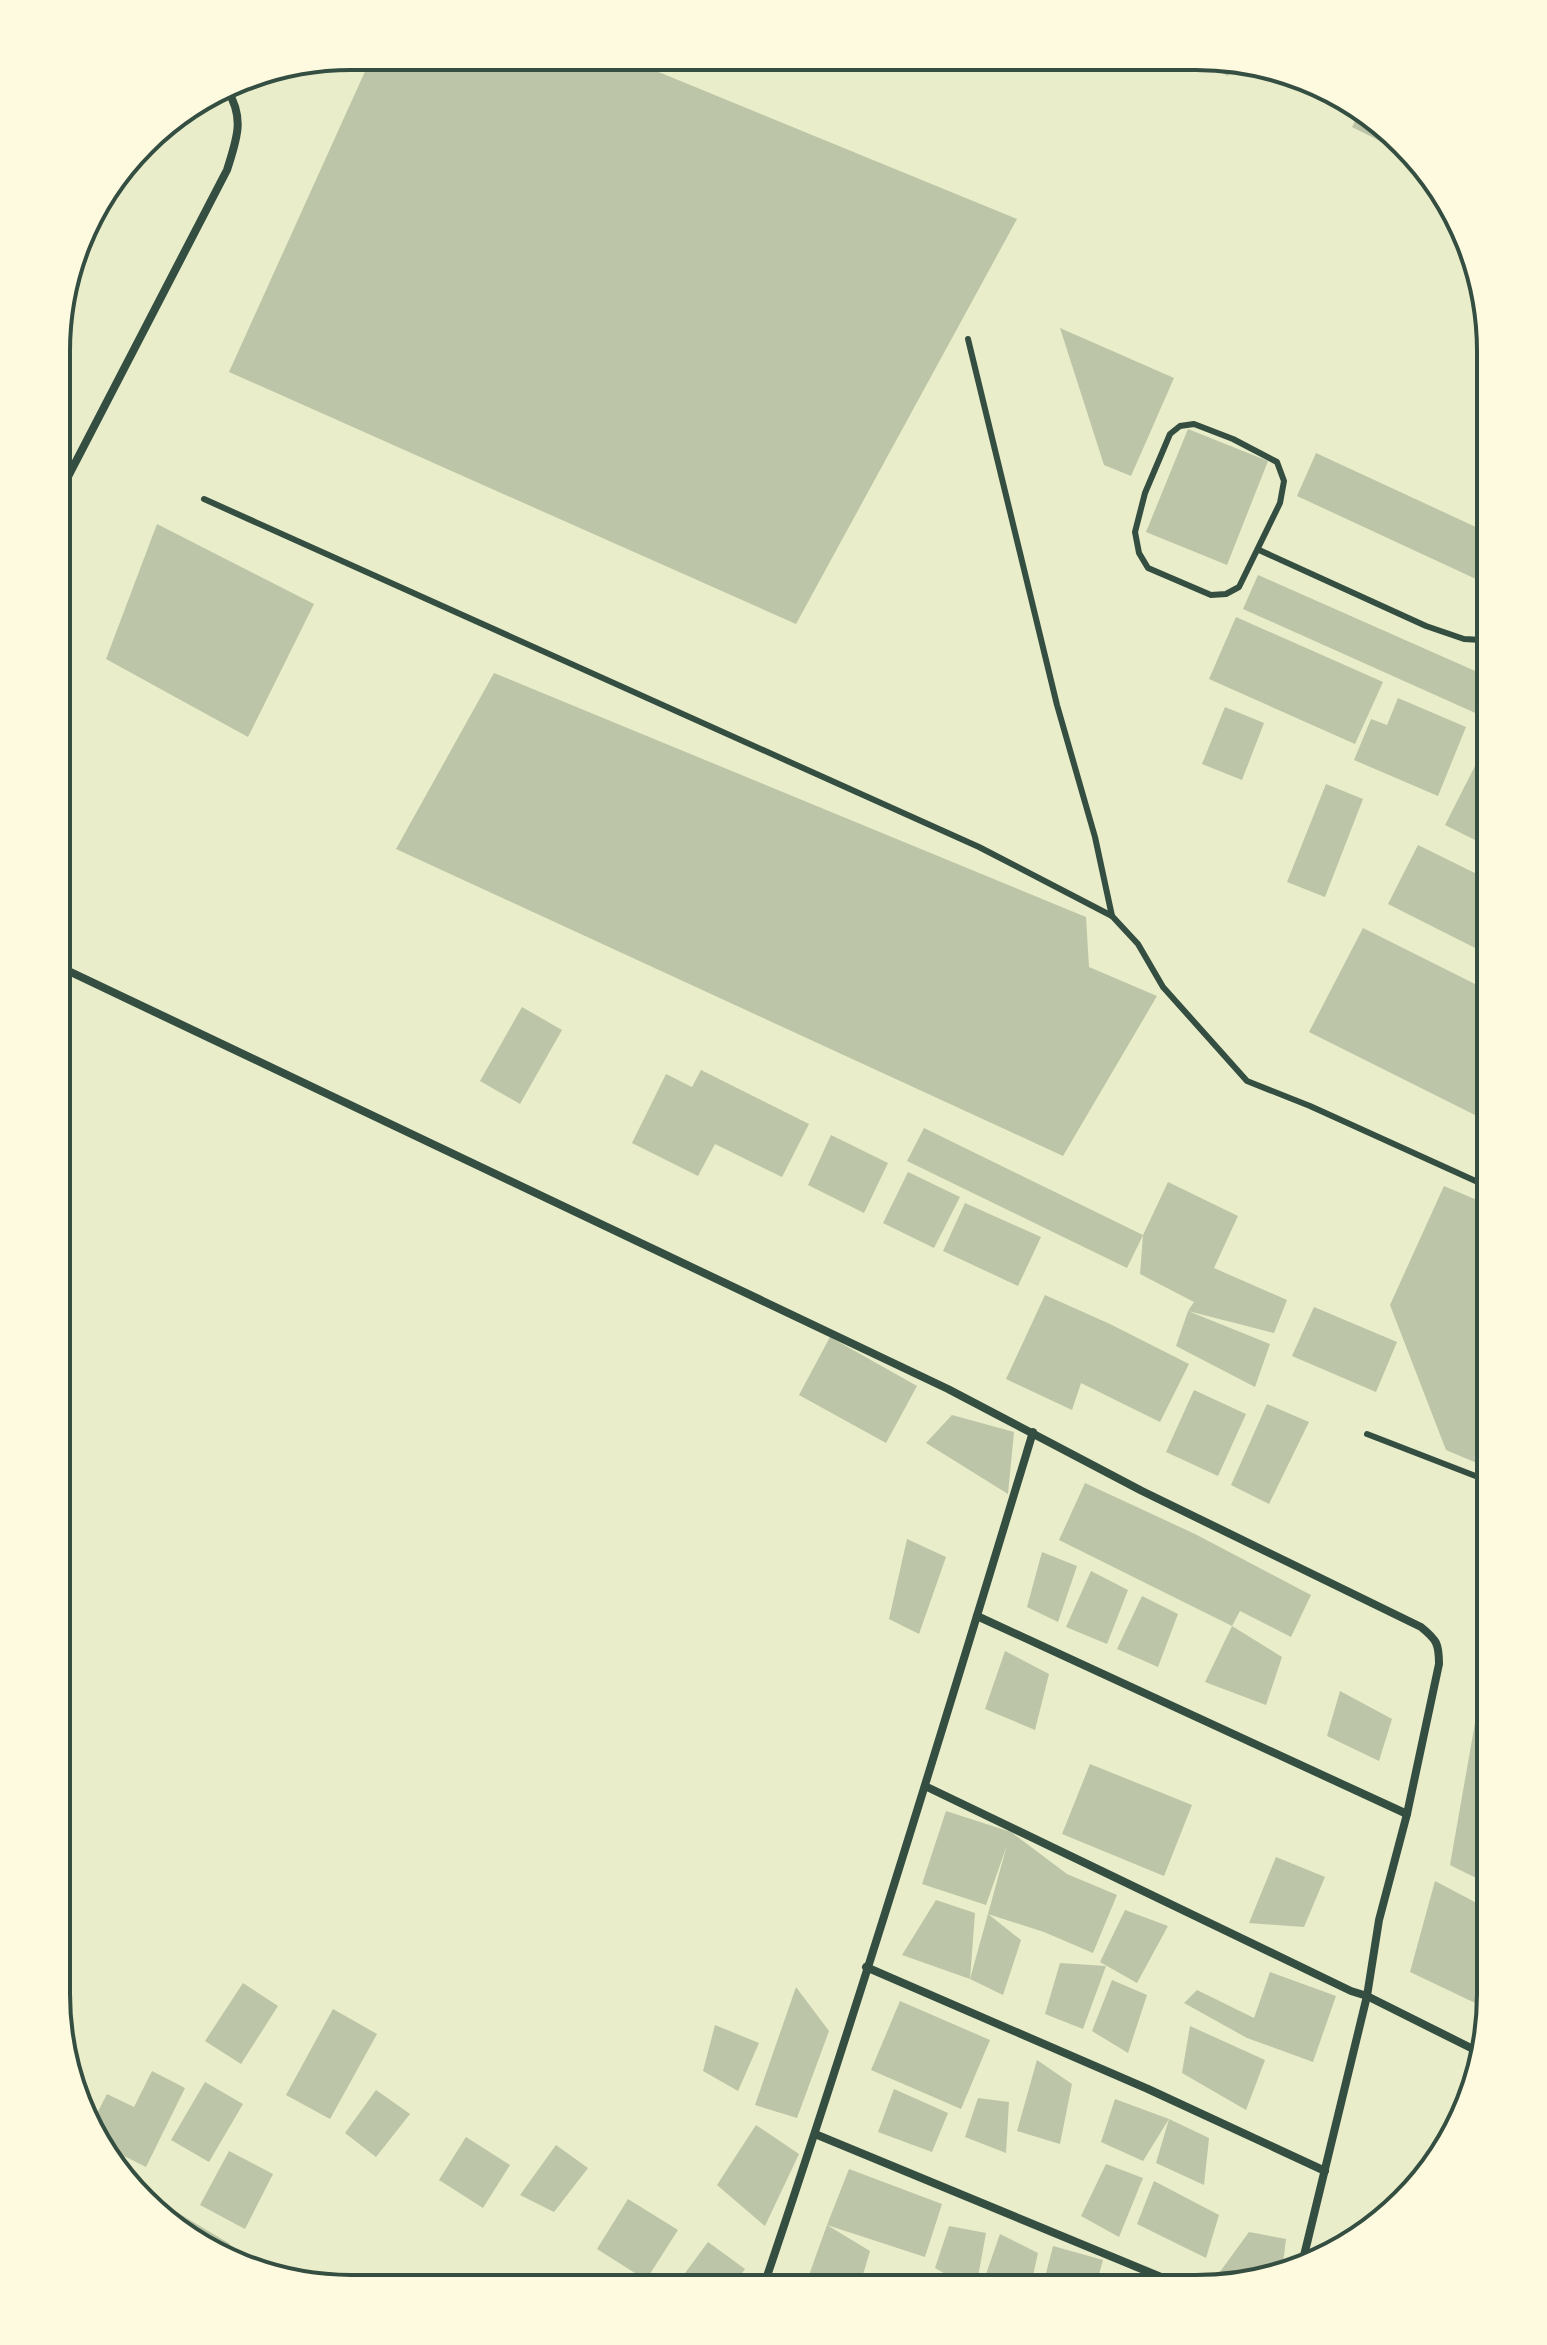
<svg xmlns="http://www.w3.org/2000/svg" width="1547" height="2345" font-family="Rubik,sans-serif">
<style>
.building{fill:#bcc5a7}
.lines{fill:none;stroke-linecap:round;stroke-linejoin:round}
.service{stroke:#344e41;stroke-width:6}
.minor{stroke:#344e41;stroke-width:8}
.rim{fill:none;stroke:#344e41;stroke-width:4}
</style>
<rect width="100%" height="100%" fill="#e9edc9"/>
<g class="building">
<path d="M372,56L622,57L1017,219L796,624L229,372Z"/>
<path d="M1192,58L1235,59H1236L1228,76Z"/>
<path d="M1360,111L1375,117L1410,151L1408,155L1352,127Z"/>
<path d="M1060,328L1174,378L1131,476L1104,465Z"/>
<path d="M1188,429L1268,461L1227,565L1146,532Z"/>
<path d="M1316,453L1491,534V586L1297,496Z"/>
<path d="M157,524L314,604L248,737L106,659Z"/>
<path d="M1258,575L1491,678V720L1243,609Z"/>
<path d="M1236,617L1383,682L1355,744L1209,679Z"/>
<path d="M494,673L1086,917L1089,967L1157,996L1063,1156L396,849Z"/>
<path d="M1398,698L1466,727L1438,796L1354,760L1371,719L1387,725Z"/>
<path d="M1225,707L1264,723L1242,780L1202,764Z"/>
<path d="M1475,766L1491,775V848L1445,825Z"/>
<path d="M1326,784L1363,799L1325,897L1287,882Z"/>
<path d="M1418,845L1491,881V956L1388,904Z"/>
<path d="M1363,928L1491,992V1123L1309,1032Z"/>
<path d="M522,1007L562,1030L520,1104L480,1081Z"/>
<path d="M701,1070L809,1124L782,1177L715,1144L698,1176L632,1143L666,1074L692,1087Z"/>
<path d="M924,1128L1143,1235L1127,1268L907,1161Z"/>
<path d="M831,1135L888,1163L864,1213L808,1185Z"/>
<path d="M908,1172L960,1197L934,1248L883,1223Z"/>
<path d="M1168,1182L1238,1216L1214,1268L1287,1300L1274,1333L1188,1311L1270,1344L1255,1387L1176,1346L1188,1311L1194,1302L1140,1274L1143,1235Z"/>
<path d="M1444,1186L1491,1206V1469L1446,1450L1390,1305Z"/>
<path d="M965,1203L1041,1237L1018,1286L943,1251Z"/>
<path d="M1045,1295L1110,1324L1189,1364L1160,1422L1081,1383L1072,1410L1006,1379Z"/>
<path d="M1314,1307L1397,1342L1376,1392L1292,1356Z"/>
<path d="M830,1337L917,1386L886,1443L799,1395Z"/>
<path d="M1194,1390L1246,1414L1218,1476L1166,1452Z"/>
<path d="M1267,1404L1309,1422L1269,1504L1231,1485Z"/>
<path d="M952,1415L1014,1432L1008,1494L926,1443Z"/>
<path d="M1085,1483L1195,1534L1311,1595L1291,1637L1240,1611L1232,1626L1282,1657L1266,1705L1205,1682L1232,1626L1059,1540Z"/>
<path d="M907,1539L946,1557L919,1634L889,1619Z"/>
<path d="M1042,1552L1077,1566L1058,1622L1027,1607Z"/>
<path d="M1091,1571L1128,1590L1107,1644L1066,1627Z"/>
<path d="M1142,1596L1178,1614L1158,1667L1117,1649Z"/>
<path d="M1005,1651L1049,1674L1035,1730L985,1709Z"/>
<path d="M1340,1691L1392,1719L1379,1761L1327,1736Z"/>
<path d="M1479,1700L1490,1706V1885L1450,1865Z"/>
<path d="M1090,1764L1192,1805L1164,1876L1062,1834Z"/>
<path d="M946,1811L1011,1832L1067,1874L1117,1895L1093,1953L1044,1932L988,1914L1021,1940L1003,1995L970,1979L1007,1845L986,1905L922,1884Z"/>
<path d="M1276,1857L1325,1877L1304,1927L1249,1923Z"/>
<path d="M1435,1881L1490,1910V2010L1410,1972Z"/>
<path d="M936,1900L975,1913L970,1979L902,1955Z"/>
<path d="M1125,1910L1168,1926L1137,1983L1100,1962Z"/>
<path d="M1060,1963L1106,1966L1083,2029L1045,2014Z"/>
<path d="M1270,1972L1336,1996L1313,2062L1247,2038L1184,2003L1197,1990L1254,2018Z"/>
<path d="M1112,1980L1147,1995L1128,2053L1092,2031Z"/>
<path d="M243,1983L278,2006L241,2064L205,2041Z"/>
<path d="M796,1987L829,2031L797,2118L755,2105Z"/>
<path d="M900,2001L990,2040L961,2109L871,2070Z"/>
<path d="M333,2009L377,2034L330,2119L286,2095Z"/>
<path d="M715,2025L759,2043L738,2091L703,2071Z"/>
<path d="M1190,2026L1265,2060L1246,2110L1182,2073Z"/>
<path d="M1037,2060L1072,2084L1060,2144L1017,2131Z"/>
<path d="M152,2071L185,2088L146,2167L100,2144L90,2127L107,2094L134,2107Z"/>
<path d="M205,2082L243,2104L209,2162L171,2140Z"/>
<path d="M894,2089L948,2113L932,2152L878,2132Z"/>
<path d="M376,2090L410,2114L376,2157L345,2133Z"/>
<path d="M978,2098L1009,2102L1006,2153L965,2137Z"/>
<path d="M1115,2099L1169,2119L1143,2161L1101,2142Z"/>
<path d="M1169,2119L1209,2138L1204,2185L1156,2163Z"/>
<path d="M756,2125L799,2154L765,2226L717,2185Z"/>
<path d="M466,2137L510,2165L483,2208L439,2180Z"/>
<path d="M556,2145L588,2168L554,2212L520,2195Z"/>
<path d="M229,2151L273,2174L245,2229L200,2205Z"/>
<path d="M1106,2164L1143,2178L1119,2237L1081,2216Z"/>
<path d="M849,2169L942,2204L925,2257L827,2225L870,2251L859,2288H839L809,2275L827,2225Z"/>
<path d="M1154,2181L1219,2215L1206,2258L1137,2224Z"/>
<path d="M128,2183L230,2244L222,2257L172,2228Z"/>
<path d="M628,2199L678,2230L646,2280L597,2249Z"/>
<path d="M949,2226L986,2233L976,2288H970L935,2268Z"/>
<path d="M1249,2232L1286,2239L1282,2272L1225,2283L1214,2280Z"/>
<path d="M1000,2234L1038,2253L1030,2289L1008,2288L985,2277Z"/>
<path d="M708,2242L745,2269L731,2288H681L677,2284Z"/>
<path d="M1053,2246L1103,2260L1095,2289H1042Z"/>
</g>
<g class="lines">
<g class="service">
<path d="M968,339L1057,705L1095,837L1112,916"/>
<path d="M1194,424L1233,439L1277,462L1284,481L1280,503L1239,587L1226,594L1211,595L1148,568L1139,553L1135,532L1145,493L1170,434L1180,426Z"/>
<path d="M204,499L979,847L1112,916L1138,944L1163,987L1247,1081L1310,1106L1491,1188"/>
<path d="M1259,550L1426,626L1464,639L1482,640L1491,635"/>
<path d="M1367,1434L1491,1482"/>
</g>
<g class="minor">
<path d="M58,496L227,170C237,138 245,119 227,89"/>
<path d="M58,966L948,1389L1142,1491L1421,1627C1437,1640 1439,1644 1439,1664L1407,1814L1379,1920L1367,1996L1301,2268"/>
<path d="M977,1616L1407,1814"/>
<path d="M925,1786L1351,1991L1367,1996L1481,2053"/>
<path d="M866,1967L1148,2089L1325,2171"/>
<path d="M815,2134L1190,2289"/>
<path d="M763,2288C859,2005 946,1718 1033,1432"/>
</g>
</g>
<path d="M0 0H1547V2345H0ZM351 70H1196A281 281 0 0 1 1477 351V1994A281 281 0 0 1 1196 2275H351A281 281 0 0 1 70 1994V351A281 281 0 0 1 351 70Z" fill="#fefae0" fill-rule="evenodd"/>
<path class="rim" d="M351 70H1196A281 281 0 0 1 1477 351V1994A281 281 0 0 1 1196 2275H351A281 281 0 0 1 70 1994V351A281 281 0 0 1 351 70Z"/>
</svg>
